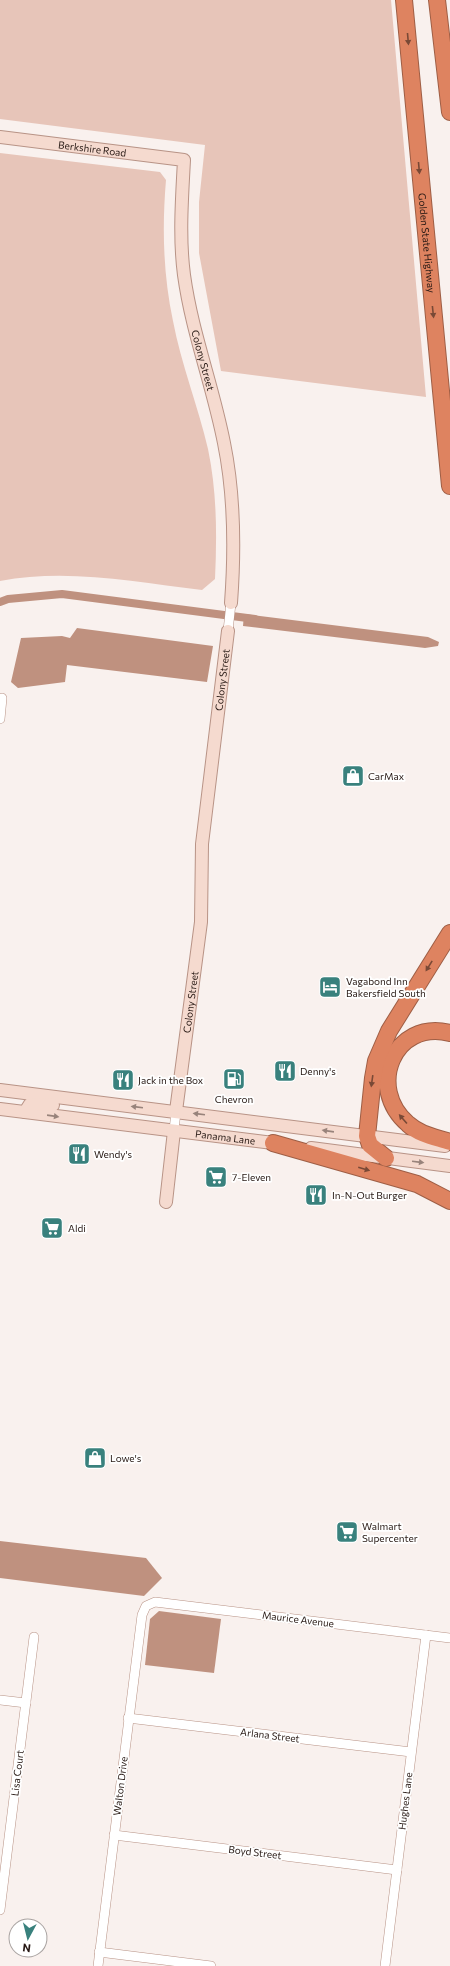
<svg xmlns="http://www.w3.org/2000/svg" width="450" height="1966" font-family="Commissioner,sans-serif">
<style>
.green{fill:#e7c5b9}
.water{fill:#bf917f}
.lines{fill:none;stroke-linecap:round;stroke-linejoin:round}
.canal{stroke:#bf917f;stroke-width:8}
.street-casing{stroke:#b89386;stroke-width:10}
.secondary-casing{stroke:#b89386;stroke-width:14}
.highway-casing{stroke:#9e5e45;stroke-width:18}
.street{stroke:#fff;stroke-width:9}
.secondary{stroke:#f5dacf;stroke-width:12}
.highway{stroke:#de8360;stroke-width:16}
.oneway{fill:#794936}
.oneway2{fill:#98837b}
.labels{text-anchor:middle;stroke-width:3.5;stroke-linejoin:round;paint-order:stroke}
.street-label{font-size:10px;fill:#271914;stroke:#fff}
.poi-label{font-size:10px;fill:#271914;stroke:#fff;text-anchor:start}
</style>
<rect width="100%" height="100%" fill="#f9f1ee"/>
<g class="green">
<path d="M0,0H391L426,397L221,371L199,253V202L205,145L0,119Z"/>
<path d="M0,153L160,172L166,180C162,227 163,274 173,321C181,364 198,406 208,449C217,492 217,535 215,579L202,590C135,582 67,568 0,581Z"/>
</g>
<g class="water">
<path d="M244,614L428,637L439,642L438,646L425,648L243,626Z"/>
<path d="M77,628L213,646L207,682L67,665L65,682L18,688L11,682L21,638L62,636L70,638Z"/>
<path d="M0,1541L146,1558L162,1578L144,1596L0,1578Z"/>
<path d="M159,1611L221,1619L214,1673L145,1665L150,1619Z"/>
</g>
<g class="lines">
<path class="canal" d="M0,602L8,599L62,594L255,619"/>
<g class="street-casing">
<g id="street">
<path d="M228,631L231,603"/>
<path d="M0,719L2,698"/>
<path d="M174,1131L176,1111"/>
<path d="M0,1700L26,1703"/>
<path d="M128,1718L411,1752"/>
<path d="M114,1835L397,1870"/>
<path d="M0,1910L34,1637"/>
<path d="M99,1952L211,1966"/>
<path d="M98,1966L142,1615L146,1606L155,1602L450,1638"/>
<path d="M385,1966L426,1635"/>
</g>
</g>
<g class="secondary-casing">
<g id="secondary">
<path id="s1" d="M0,137L184,160C182,198 179,237 184,275C192,333 213,386 224,443C235,497 235,549 231,603"/>
<path d="M0,1090L445,1146"/>
<path id="s2" d="M0,1109L281,1144"/>
<path id="s3" d="M176,1111L201,922L202,844L228,631"/>
<path d="M25,1112L30,1104L53,1105"/>
<path d="M311,1148L450,1166"/>
<path d="M166,1202L174,1131"/>
</g>
</g>
<g class="highway-casing">
<g id="highway">
<path id="s4" d="M404,0L450,486"/>
<path d="M437,0L450,112"/>
<path d="M450,1033C393,1019 366,1088 408,1124C420,1135 435,1137 450,1142"/>
<path d="M273,1143L417,1184L450,1201"/>
<path d="M386,1158L370,1145L367,1136L373,1078L376,1061L389,1031L450,933"/>
</g>
</g>
<use href="#street" class="street"/>
<use href="#secondary" class="secondary"/>
<use href="#highway" class="highway"/>
</g>
<defs><path id="oneway-solid" d="M-6-.8H1V-3.2L6.5 0L1 3.2V.8H-6Z"/></defs>
<g class="oneway">
<use href="#oneway-solid" transform="translate(408 39) rotate(85)"/>
<use href="#oneway-solid" transform="translate(419 168) rotate(85)"/>
<use href="#oneway-solid" transform="translate(433 312) rotate(84)"/>
<use href="#oneway-solid" transform="translate(429 966) rotate(122)"/>
<use href="#oneway-solid" transform="translate(372 1081) rotate(98)"/>
<use href="#oneway-solid" transform="translate(403 1119) rotate(-131)"/>
<use href="#oneway-solid" transform="translate(364 1169) rotate(16)"/>
</g>
<g class="oneway2">
<use href="#oneway-solid" transform="translate(137 1107) rotate(-173)"/>
<use href="#oneway-solid" transform="translate(199 1114) rotate(-173)"/>
<use href="#oneway-solid" transform="translate(53 1116) rotate(8)"/>
<use href="#oneway-solid" transform="translate(328 1131) rotate(-172)"/>
<use href="#oneway-solid" transform="translate(418 1162) rotate(7)"/>
</g>
<defs>
<g id="shop-square" transform="scale(1.15)"><rect x="-9" y="-9" width="18" height="18" rx="4" fill="#39817d" stroke="#fff"/><path d="M-5-2.5h2.3a2.7 3.5 0 0 1 5.4 0H5L5.5 6h-11ZM-1.5-2.5h3a1.5 2.3 0 0 0-3 0Z" fill="#fff"/></g>
<g id="hotel-square" transform="scale(1.15)"><rect x="-9" y="-9" width="18" height="18" rx="4" fill="#39817d" stroke="#fff"/><path d="M-6-4.5h1.5V1H6V5H4.5V3h-9V5H-6ZM-4 0a1.8 1.8 0 1 1 3.6 0ZM.5 0V-2.5h3Q6-2.5 6 0Z" fill="#fff"/></g>
<g id="restaurant-square" transform="scale(1.15)"><rect x="-9" y="-9" width="18" height="18" rx="4" fill="#39817d" stroke="#fff"/><path d="M-5-6h1v4h1v-4h1v4h1v-4h1v5L-1.5 .5V6h-2V.5L-5-1ZM5-6V6H3V1.5H1.5Q1.5-4 5-6Z" fill="#fff"/></g>
<g id="fuel-square" transform="scale(1.15)"><rect x="-9" y="-9" width="18" height="18" rx="4" fill="#39817d" stroke="#fff"/><path d="M-5.5-6h7V0h2V4h1.3V-2.5L3-4.5l.8-.8L6-3V5H2.5V1h-1V6h-7ZM-4.2-4.7v3.2H.2V-4.7Z" fill="#fff"/></g>
<g id="supermarket-square" transform="scale(1.15)"><rect x="-9" y="-9" width="18" height="18" rx="4" fill="#39817d" stroke="#fff"/><path d="M-6-5.5h2.5l.6 2H6L4.5 2H-2.5L-4.4-4H-6ZM-1.5 3.2a1.3 1.3 0 1 0 .1 0ZM3 3.2a1.3 1.3 0 1 0 .1 0Z" fill="#fff"/></g>
</defs>
<g fill-rule="evenodd">
<use href="#shop-square" x="353" y="776"/>
<use href="#hotel-square" x="330" y="987"/>
<use href="#restaurant-square" x="285" y="1071"/>
<use href="#fuel-square" x="234" y="1079"/>
<use href="#restaurant-square" x="123" y="1080"/>
<use href="#restaurant-square" x="79" y="1154"/>
<use href="#supermarket-square" x="216" y="1177"/>
<use href="#restaurant-square" x="316" y="1195"/>
<use href="#supermarket-square" x="52" y="1228"/>
<use href="#shop-square" x="95" y="1458"/>
<use href="#supermarket-square" x="347" y="1532"/>
</g>
<g class="labels">
<g class="street-label">
<text dy="4" stroke="none"><textPath href="#s1" startOffset="93">Berkshire Road</textPath></text>
<text dy="4" stroke="none"><textPath href="#s4" startOffset="244">Golden State Highway</textPath></text>
<text dy="4" stroke="none"><textPath href="#s1" startOffset="388">Colony Street</textPath></text>
<text dy="4" stroke="none"><textPath href="#s3" startOffset="434">Colony Street</textPath></text>
<text dy="4" stroke="none"><textPath href="#s3" startOffset="110">Colony Street</textPath></text>
<text dy="4" stroke="none"><textPath href="#s2" startOffset="227">Panama Lane</textPath></text>
<text transform="translate(298 1619) rotate(7)" y="4">Maurice Avenue</text>
<text transform="translate(270 1735) rotate(7)" y="4">Arlana Street</text>
<text transform="translate(17 1773) rotate(-83)" y="4">Lisa Court</text>
<text transform="translate(120 1786) rotate(-83)" y="4">Walton Drive</text>
<text transform="translate(405 1801) rotate(-83)" y="4">Hughes Lane</text>
<text transform="translate(255 1852) rotate(7)" y="4">Boyd Street</text>
</g>
<g class="poi-label">
<text x="368" y="780">CarMax</text>
<text x="346" y="985">Vagabond Inn<tspan x="346" dy="12">Bakersfield South</tspan></text>
<text x="300" y="1075">Denny's</text>
<text x="138" y="1084">Jack in the Box</text>
<text x="234" y="1103" text-anchor="middle">Chevron</text>
<text x="94" y="1158">Wendy's</text>
<text x="232" y="1181">7-Eleven</text>
<text x="332" y="1199">In-N-Out Burger</text>
<text x="68" y="1232">Aldi</text>
<text x="110" y="1462">Lowe's</text>
<text x="362" y="1530">Walmart<tspan x="362" dy="12">Supercenter</tspan></text>
</g>
</g>
<g transform="translate(28 1938) rotate(187)"><circle r="19" fill="#ffffff" stroke="#a9a3a1"/>
<path d="M0-3L7 15L0 10L-7 15Z" fill="#39817d"/>
<text y="-6" font-size="11" font-weight="bold" text-anchor="middle" fill="#271914">N</text>
</g>
</svg>
